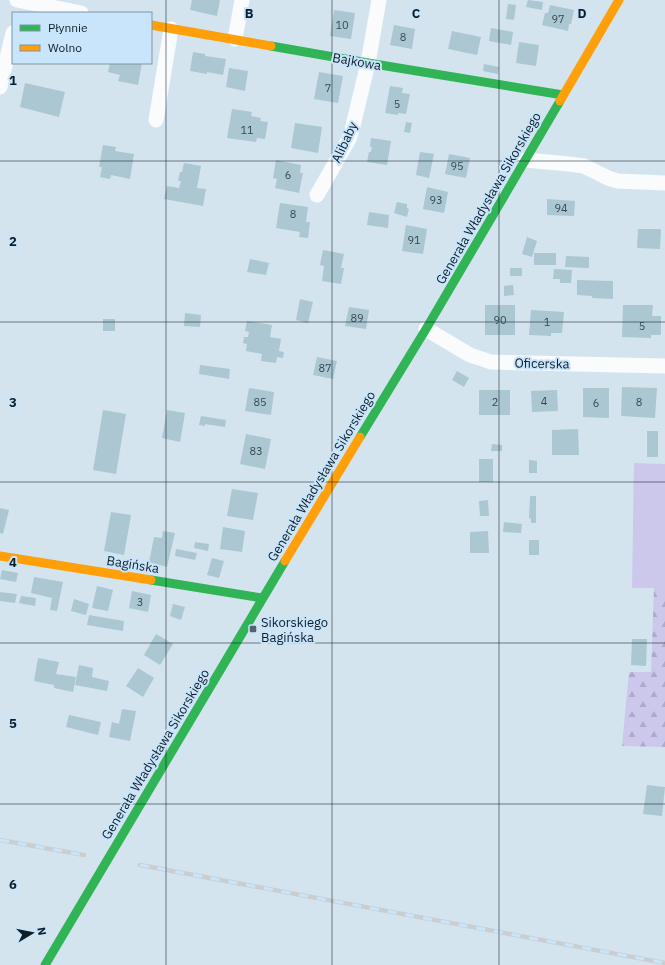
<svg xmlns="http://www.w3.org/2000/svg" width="665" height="965" font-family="'IBM Plex Sans',sans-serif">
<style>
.green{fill:#cbc8eb}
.forest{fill:url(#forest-firs)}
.building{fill:#aac7d2}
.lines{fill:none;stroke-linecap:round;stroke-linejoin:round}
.street{stroke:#f9fbfd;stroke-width:15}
.fast{stroke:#30b455;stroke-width:9}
.slow{stroke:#ff9f0a;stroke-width:9}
.rail-casing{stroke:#caced1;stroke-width:4.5}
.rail{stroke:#c8e5fb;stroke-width:3;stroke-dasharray:9;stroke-linecap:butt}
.grid{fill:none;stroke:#0f1d27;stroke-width:1;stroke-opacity:0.55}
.poi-dot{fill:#54636d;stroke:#c8e5fb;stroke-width:1.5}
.labels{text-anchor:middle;stroke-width:4;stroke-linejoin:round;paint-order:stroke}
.number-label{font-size:11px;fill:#364852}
.street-label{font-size:13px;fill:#0f1d27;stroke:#c8e5fb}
.poi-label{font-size:13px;fill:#0f1d27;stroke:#c8e5fb;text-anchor:start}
.grid-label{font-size:13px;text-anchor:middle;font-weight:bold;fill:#0f1d27;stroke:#c8e5fb;stroke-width:4;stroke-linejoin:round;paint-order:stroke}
</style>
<defs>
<pattern id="forest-firs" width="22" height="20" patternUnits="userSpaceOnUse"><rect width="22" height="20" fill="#cbc8eb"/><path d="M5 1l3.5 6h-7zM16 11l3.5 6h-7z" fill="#adabca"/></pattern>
</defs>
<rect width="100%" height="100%" fill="#d4e4ef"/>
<path class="green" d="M634,463L665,464V588H632Z"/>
<path class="forest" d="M654,588H665V747L622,746L629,672H651Z"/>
<g class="building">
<path d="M192,0H220L217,16L190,10Z"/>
<path d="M528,0L543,2L542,10L526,7Z"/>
<path d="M508,4L516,5L514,20L506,19Z"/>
<path d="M550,5L574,10L571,24H569L568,31L542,25L545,13H548Z"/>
<path d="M334,10L355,13L351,39L330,36Z"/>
<path d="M394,25L415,29L412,49L390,45Z"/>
<path d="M491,28L513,32L511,45L489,41Z"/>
<path d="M452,31L481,37L477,55L448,49Z"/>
<path d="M519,42L539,45L536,66L516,63Z"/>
<path d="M193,52L205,54V56L226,59L223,75L207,72V74L190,71Z"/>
<path d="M110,63H142L138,85L118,81L120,75L108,72Z"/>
<path d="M484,64L499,67L498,74L483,71Z"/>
<path d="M229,68L248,71L245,91L226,87Z"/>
<path d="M319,72L343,76L338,103L314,99Z"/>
<path d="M25,83L65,92L59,117L20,107Z"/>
<path d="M390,86L403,88L402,93L410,94L406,114L398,113V115L385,113Z"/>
<path d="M232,109L252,112L251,116L261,118L260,121L268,122L265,139L257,138L256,142L227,138Z"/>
<path d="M406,122L412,123L410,133L404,132Z"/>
<path d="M295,123L322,127L318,153L291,148Z"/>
<path d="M371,138L391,141L387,165L367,162L369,152H371L372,147H370Z"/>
<path d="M103,145L116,147L115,151L134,154L130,179L111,175L110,179L100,177L102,167H99Z"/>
<path d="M420,152L434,154L429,178L416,175Z"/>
<path d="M449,154L470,158L466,178L445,174Z"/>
<path d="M276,160L301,165L300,173H303L299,193L275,188L277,179L273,178Z"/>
<path d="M184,163L201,166L197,188L206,189L203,206L164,199L167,186L179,188L181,181H178L180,172H182Z"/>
<path d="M427,187L448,192L444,213L423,209Z"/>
<path d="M547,199L575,201L574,216L547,215Z"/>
<path d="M397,202L407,204V208L409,209L407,217L394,213Z"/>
<path d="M280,203L308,207L306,222H310L308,238L299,237L300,232L276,228Z"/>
<path d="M369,212L389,215L388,228L367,225Z"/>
<path d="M406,225L427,229L423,254L402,251Z"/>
<path d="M638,229H661L660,249L637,248Z"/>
<path d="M527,237L537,241L532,257L522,254Z"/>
<path d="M323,250L344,254L341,268H344L341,284L322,281L324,266L320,265Z"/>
<rect x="534" y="253" width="22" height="12"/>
<path d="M566,256L589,257V268L565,267Z"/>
<path d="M250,259L269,263L266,275L247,272Z"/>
<rect x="510" y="268" width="12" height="8"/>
<path d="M554,269L572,270L571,283H560V279H553Z"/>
<path d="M577,280L613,281V299L592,298V296L577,295Z"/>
<path d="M513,285L514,295L504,296V286Z"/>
<path d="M300,299L313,302L308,323L296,320Z"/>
<rect x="485" y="305" width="30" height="30"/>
<path d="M623,305H653L652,316H661V335H651V338L622,337Z"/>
<path d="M349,307L369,310L366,329L345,326Z"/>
<path d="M531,310L564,312L562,333H551V336L529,335Z"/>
<path d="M185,313L201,315L200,327L184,326Z"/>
<rect x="103" y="319" width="12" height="12"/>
<path d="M247,321L272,325L270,337L281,339L279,351L284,352L283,358L277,357L276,363L261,361L262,354L246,351L247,344L243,343L244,337H248L249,332L245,331Z"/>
<path d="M317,357L337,361L333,379L313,375Z"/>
<path d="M200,365L230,369L229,379L199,374Z"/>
<path d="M457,371L469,378L464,387L452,380Z"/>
<path d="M622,387L657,388L655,418L621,416Z"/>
<path d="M249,388L274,392L271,415L245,411Z"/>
<path d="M583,388H609V418L583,417Z"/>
<rect x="479" y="390" width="31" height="25"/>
<path d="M557,390L558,411L532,412L531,391Z"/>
<path d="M103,410L126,414L116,474L93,470Z"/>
<path d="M167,410L185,413L180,442L162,438Z"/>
<path d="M201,416L226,420L225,427L205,424V426L199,425Z"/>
<path d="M578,429L579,455H552V430Z"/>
<rect x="647" y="431" width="11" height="26"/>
<path d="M246,434L271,439L265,469L240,464Z"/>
<path d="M492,444L502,445V451H491Z"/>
<rect x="479" y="459" width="14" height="23"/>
<path d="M529,460L537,461V473H529Z"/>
<path d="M232,489L258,493L253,520L227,516Z"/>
<path d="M530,496H536V523H531V518L529,519Z"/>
<path d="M488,500L489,516H480L479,501Z"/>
<path d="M0,508L9,510L3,534L0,533Z"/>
<path d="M111,512L131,515L124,555L104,551Z"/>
<path d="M504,522L522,524L521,533L503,532Z"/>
<path d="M223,527L245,531L242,552L220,549Z"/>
<path d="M163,531L175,533L167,567L149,562L154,537L162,538Z"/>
<path d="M488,531L489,553H470V532Z"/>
<rect x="529" y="540" width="10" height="15"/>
<path d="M195,542L209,544L208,551L194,548Z"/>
<path d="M176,549L197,553L195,560L175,556Z"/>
<path d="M212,558L224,561L219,578L207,575Z"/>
<path d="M2,570L18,573L16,582L0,579Z"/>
<path d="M34,577L63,582L57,611L50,610L52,598L31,593Z"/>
<path d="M97,586L113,590L108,611L92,608Z"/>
<path d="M132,591L151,595L148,612L129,608Z"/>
<path d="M0,592L17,594L15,603L0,601Z"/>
<path d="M21,596L36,598L35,606L19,603Z"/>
<path d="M74,599L89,604L86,615L71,611Z"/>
<path d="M173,604L185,607L181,620L170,616Z"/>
<path d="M89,615L124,621L123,631L87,625Z"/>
<path d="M156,634L173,644L160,665L144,655Z"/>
<path d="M632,639H647L646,666L631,665Z"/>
<path d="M38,658L59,662L56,674L76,677L73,692L54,688V685L34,681Z"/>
<path d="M79,665L93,668L92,677L109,681L107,691L75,685Z"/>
<path d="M138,668L154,678L143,697L126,686Z"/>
<path d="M122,709L136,711L130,741L109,737L112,722L119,724Z"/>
<path d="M69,715L101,722L98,735L66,727Z"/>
<path d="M647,785L665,787L662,816L643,814Z"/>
</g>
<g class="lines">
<g class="street">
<path d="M17,0L81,13"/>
<path d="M235,39L242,0"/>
<path d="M0,87L13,33"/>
<path d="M156,120L171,29"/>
<path d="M525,160L569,164L584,166L608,178L618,181L665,183"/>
<path d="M317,195L349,139L352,130L368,63L379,0"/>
<path d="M426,329L470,355L491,362L665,366"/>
</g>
<g class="fast">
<path d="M271,46L368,63L563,95"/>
<path d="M360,437L426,329L560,101"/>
<path d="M151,580L262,598"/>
<path d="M45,965L285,561"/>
</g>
<g class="slow">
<path d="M151,25L271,46"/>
<path d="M560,101L619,0"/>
<path d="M0,556L151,580"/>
<path d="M285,561L360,437"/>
</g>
<g class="rail-casing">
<g id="rail">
<path d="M0,840L84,855"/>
<path d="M140,865L665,963"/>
</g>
</g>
<use href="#rail" class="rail"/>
</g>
<path class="grid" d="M166,0V965M332,0V965M499,0V965M0,161H665M0,322H665M0,482H665M0,643H665M0,804H665"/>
<rect class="poi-dot" x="249" y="625" width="8" height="8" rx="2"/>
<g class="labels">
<g class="number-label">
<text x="558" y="23">97</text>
<text x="342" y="29">10</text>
<text x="403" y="41">8</text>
<text x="328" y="92">7</text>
<text x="397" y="108">5</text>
<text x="247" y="134">11</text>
<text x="457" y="170">95</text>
<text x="288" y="179">6</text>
<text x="436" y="204">93</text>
<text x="561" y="212">94</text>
<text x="293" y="218">8</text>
<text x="414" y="244">91</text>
<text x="357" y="322">89</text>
<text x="500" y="324">90</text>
<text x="547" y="326">1</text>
<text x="642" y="330">5</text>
<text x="325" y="372">87</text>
<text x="544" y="405">4</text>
<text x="260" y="406">85</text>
<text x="495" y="406">2</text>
<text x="639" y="406">8</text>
<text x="596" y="407">6</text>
<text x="256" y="455">83</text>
<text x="140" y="606">3</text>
</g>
<g class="street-label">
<text transform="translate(357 61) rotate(10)" y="5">Bajkowa</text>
<text transform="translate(344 142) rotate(-65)" y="5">Alibaby</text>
<text transform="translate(488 198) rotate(-60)" y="5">Generała Władysława Sikorskiego</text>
<text transform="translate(542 363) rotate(1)" y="5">Oficerska</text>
<text transform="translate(321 476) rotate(-59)" y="5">Generała Władysława Sikorskiego</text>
<text transform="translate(133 564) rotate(9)" y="5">Bagińska</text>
<text transform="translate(155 754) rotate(-59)" y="5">Generała Władysława Sikorskiego</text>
</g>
<g class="poi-label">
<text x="261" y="627">Sikorskiego<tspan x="261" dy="15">Bagińska</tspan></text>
</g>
</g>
<g class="grid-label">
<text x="249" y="18">B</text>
<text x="416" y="18">C</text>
<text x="582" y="18">D</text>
<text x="13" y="85">1</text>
<text x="13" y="246">2</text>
<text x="13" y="407">3</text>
<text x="13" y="567">4</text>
<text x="13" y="728">5</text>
<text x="13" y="889">6</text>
</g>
<rect x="12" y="12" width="140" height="52" fill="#c8e5fb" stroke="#7e95a6"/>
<rect x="20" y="25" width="20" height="6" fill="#30b455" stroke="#7e95a6"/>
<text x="48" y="32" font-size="12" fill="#0f1d27">Płynnie</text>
<rect x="20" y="45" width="20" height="6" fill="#ff9f0a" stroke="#7e95a6"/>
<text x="48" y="52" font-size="12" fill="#0f1d27">Wolno</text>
<g transform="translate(32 933) rotate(80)" stroke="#c8e5fb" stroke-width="3" paint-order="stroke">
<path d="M0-3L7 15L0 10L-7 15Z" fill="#0f1d27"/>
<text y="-6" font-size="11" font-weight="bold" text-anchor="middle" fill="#0f1d27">N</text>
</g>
</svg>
